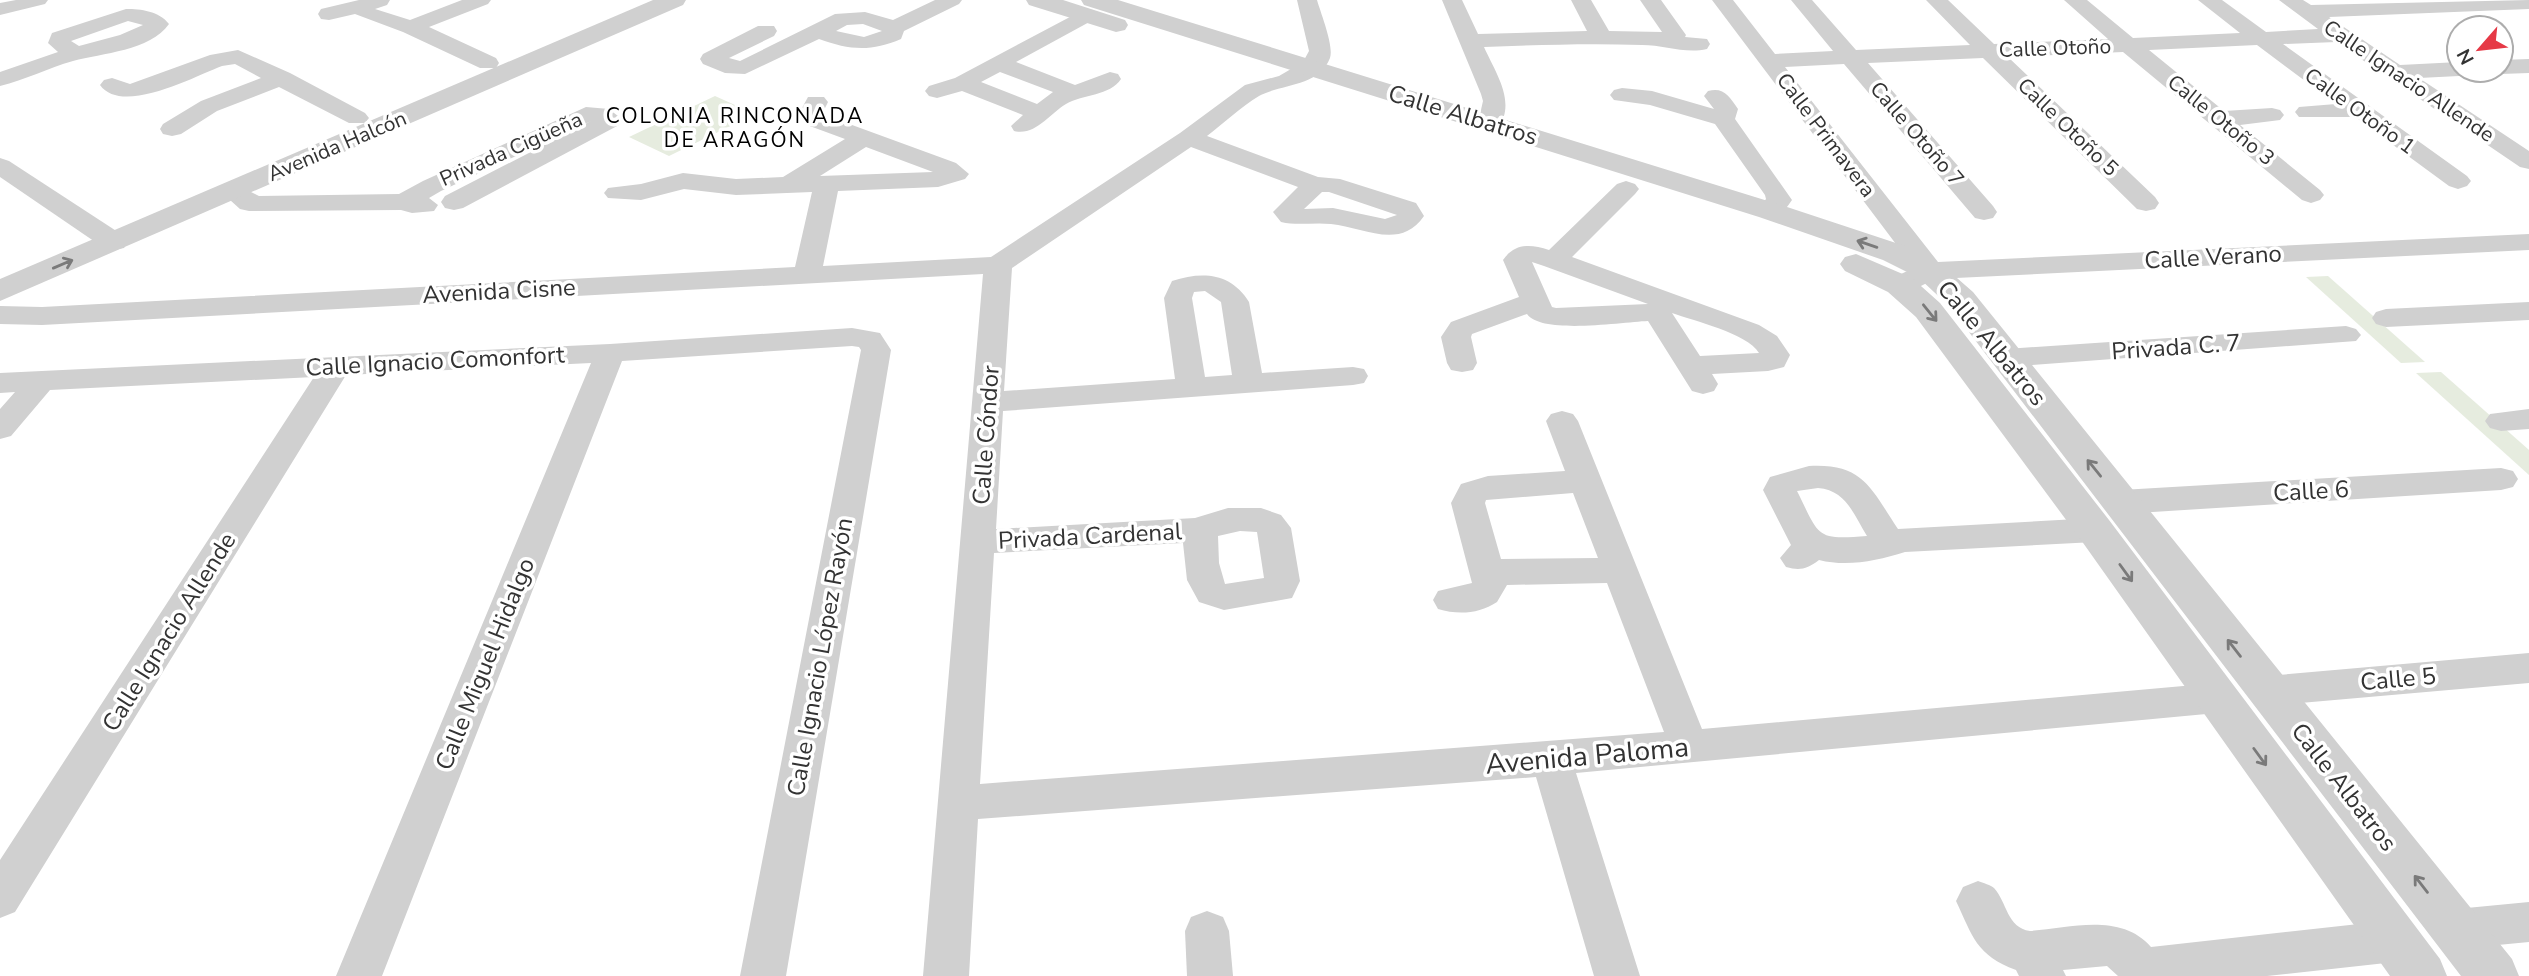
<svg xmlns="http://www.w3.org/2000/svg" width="2529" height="976" font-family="'Nunito Sans',sans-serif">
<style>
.green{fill:#e6ecdf}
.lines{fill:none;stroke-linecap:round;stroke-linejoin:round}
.minor{fill:#d0d0d0;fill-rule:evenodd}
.tertiary{fill:#d0d0d0;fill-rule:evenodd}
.oneway{stroke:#7a7a7a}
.labels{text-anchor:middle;stroke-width:7;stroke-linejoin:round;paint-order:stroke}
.far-street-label{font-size:21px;fill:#333;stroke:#fff}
.far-neighbourhood-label{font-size:21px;letter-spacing:2px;fill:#000;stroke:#fff}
.street-label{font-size:24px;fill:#333;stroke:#fff}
.near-street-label{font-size:28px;fill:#333;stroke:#fff}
</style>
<rect width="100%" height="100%" fill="#fff"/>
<g class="green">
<path d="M715,96L755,114L669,156L629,137Z"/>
<path d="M2328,276L2425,362L2401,363L2306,277Z"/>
<path d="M2441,372L2529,450V475L2416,373Z"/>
</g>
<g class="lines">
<g class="minor">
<path d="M16,0H48L45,4L0,15V3Z"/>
<path d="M359,0H390L387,5L375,9L410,20L462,0H491L488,4L429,27L496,58L499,63L496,68H480L403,32L355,14L329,20L321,19L318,14L321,9Z"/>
<path d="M935,0H962L959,4L904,31L901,39C871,52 849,50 819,39L745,74L725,73L703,64L700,59L703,54L758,26H774L777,31L774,36L729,58L740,61L835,14L865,12L893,20ZM863,24L882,31L864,37L836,31L847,25Z"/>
<path d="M1297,0H1317C1321,14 1334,46 1330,58C1319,87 1280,84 1259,96C1241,107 1224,123 1207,136L1318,177L1340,179L1416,203L1424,216C1400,251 1363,227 1331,224C1313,222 1298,226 1281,222L1273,212L1298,187L1191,147L1012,268L1004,391L1175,379L1164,298L1172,281C1203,271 1231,273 1249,302L1262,373L1353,367L1364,369L1368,376L1364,383L1353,385L1003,411L996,529L1195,518L1228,508H1261L1281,515L1291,528L1300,581L1292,598L1224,610L1199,602L1187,580L1183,543L994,553L980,784L1664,732L1607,583L1507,585L1497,602C1479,614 1458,615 1438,609L1433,600L1438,591L1472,583L1451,503L1461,484L1488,476L1565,471L1546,421L1551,414L1562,411L1573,414L1578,421L1702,729L2217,683L2231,687L2236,698L2231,709L2217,713L1576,773L1640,976H1594L1536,777L978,819L969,976H923L983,274L42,325L0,324V306L42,307L795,267L812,192L736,195L684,189L641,200L608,198L604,193L608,188L641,184L683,173L736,179L783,177L845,139L807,125L797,117L808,97H824L828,102L822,114L956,163L969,174L965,179L938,187L838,191L823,266L991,257L1180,133L1245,85L1279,76L1303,62L1309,51ZM866,147L933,172L820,176ZM1322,192H1329L1397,215L1385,219L1333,208L1304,209ZM1205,291L1221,302L1232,375L1205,377L1192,298L1194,292ZM1573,493L1598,558L1501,559L1485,503L1486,500ZM1240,531L1257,532L1264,578L1225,584L1219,563L1218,536Z"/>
<path d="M1442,0H1462L1478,34L1587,31L1571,0H1591L1609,31L1662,32L1640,0H1661L1686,35L1685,37L1707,39L1710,44L1707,49C1685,54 1664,45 1642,45C1589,43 1537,45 1484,47C1495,72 1517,102 1498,128L1490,130L1482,128L1478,123L1483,101L1481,94Z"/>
<path d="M1712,0H1733L1775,54L1833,51L1791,0H1812L1856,50L1970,45L1926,0H1948L1994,44L2108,39L2064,0H2087L2133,38L2240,33L2198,0H2222L2266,32L2318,29L2279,0H2303L2311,5L2529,0V9L2329,17L2400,65L2459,62V70H2470L2459,76L2419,78L2529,151V169L2520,167L2336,42L2283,44L2467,176L2471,181L2467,186L2458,189L2449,186L2355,117H2299L2295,112L2299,107L2336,104L2257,45L2149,50L2224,111L2272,108L2280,110L2284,115L2280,120L2240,125L2320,190L2324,195L2320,200L2311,203L2302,200L2123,52L2008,57L2155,197L2159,203L2155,209L2146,211L2137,209L1983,58L1868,63L1993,206L1997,212L1993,218L1984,220L1975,218L1844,64L1785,67L1938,262L2529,234V250L1935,279C1920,286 1907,295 1890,291L1886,285L1890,279L1914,268Z"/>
<path d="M126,9C141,9 159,11 169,24C150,51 102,53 73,61C48,68 25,80 0,86V72L58,52L48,43L52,33ZM128,21L143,25L120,35L79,46L71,41Z"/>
<path d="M1085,9L1093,10L1096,15L1093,20L1016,62L1075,85L1110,72L1118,74L1121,79C1110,96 1083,94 1066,104C1049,114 1036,136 1014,131L1011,126L1023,115L962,91L937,98L929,96L925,91L929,86L955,78ZM1000,72L1053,92L1037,104L981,82Z"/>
<path d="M238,50L290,73L365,113L369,118L365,123H349L279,87L217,111L181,134L172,136L163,134L160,129L163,124L201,101L261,78L235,64L222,66C195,76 122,116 100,85L104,80L112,78L130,84L210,55Z"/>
<path d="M2529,59V73L2501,74L2492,70H2501V60Z"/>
<path d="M1622,88L1652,91L1714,109L1704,96L1708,91C1724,87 1729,96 1738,109L1735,119L1792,200C1783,213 1777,221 1761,217L1757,211L1766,199L1765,195L1715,124L1650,105L1614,100L1610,95L1614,90Z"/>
<path d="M586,107L609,109L623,120L619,125L463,208L454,210L445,208L441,202L445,196L591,121L441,191L429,198L438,205L434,211L412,213L401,210L249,211L240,209L220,191L224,186L233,183L259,196L399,194L423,181Z"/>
<path d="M0,158L9,161L124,236L128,242L124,248L114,250L104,248L0,177Z"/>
<path d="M1626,181L1635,184L1639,189L1635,194L1572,257L1759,325L1777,336L1790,355L1784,367L1768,371L1712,374L1718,384L1714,391L1703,394L1692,391L1648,321C1622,322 1542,335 1527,314L1472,334L1471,337L1477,363L1473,370L1462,372L1451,370L1447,363L1441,337L1451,322L1519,297L1503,260C1515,243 1530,244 1549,250L1617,184ZM1532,262L1544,266L1648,304L1556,308L1552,307ZM1672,313C1694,321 1747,333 1759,353L1700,356Z"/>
<path d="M2529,302V320L2386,327L2376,324L2372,318L2376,312L2386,309Z"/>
<path d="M2346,326L2356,329L2361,335L2356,341L2006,367L1995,365L1991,358L1995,351L2006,349Z"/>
<path d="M852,328L880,333L891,350L786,976H740L861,350L859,347L852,346L622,361L382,976H336L591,363L346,375L15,912L0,918V860L314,377L50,390L11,436L0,439V409L15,392L0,393V373L610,344Z"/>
<path d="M2529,409V429L2501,431L2490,428L2485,421L2490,414Z"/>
<path d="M1809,466C1864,463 1871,489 1898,529L2095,518L2107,521L2112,530L2107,539L2095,542L1905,552C1877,561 1847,567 1819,560C1807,569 1800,571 1786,567L1780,558L1791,545L1763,490L1770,477ZM1818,488C1846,490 1854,515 1867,536C1815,540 1820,537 1797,491Z"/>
<path d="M2501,468L2513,471L2518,479L2513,487L2501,490L2121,514L2109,510L2104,502L2109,494L2121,490Z"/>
<path d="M2529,653V683L2267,706L2253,702L2248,691L2253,680L2267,676Z"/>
<path d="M1978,881C1983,883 1991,885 1994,888C2007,902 2007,928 2030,931C2069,928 2121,912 2151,947L2395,920L2411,926L2417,941L2411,956L2395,962L2267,976H2118L2107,966L2063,970L2066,976H2019L2016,970C1976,955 1973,937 1956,901L1963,887Z"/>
<path d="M2529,902V942L2456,949L2440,943L2434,929L2440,915L2456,909Z"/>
<path d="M1207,911L1223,917L1229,931L1233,976H1187L1185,931L1191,917Z"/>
</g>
<g class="tertiary">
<path d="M653,0H686L683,5L0,301V279Z"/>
<path d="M1026,0H1063L1125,20L1128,25L1125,30L1116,32L1029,5Z"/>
<path d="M1081,0H1118L1781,205L1905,246L1941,264L1973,292L2512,959L2519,976H2461L1949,306L1919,278L1883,260L1759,217L1084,5Z"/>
<path d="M1856,254L1912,278L1940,303L2109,520L2440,959L2447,976H2390L2081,540L1916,317L1888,292L1845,271L1840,264L1845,257Z"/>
</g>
</g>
<defs><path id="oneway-shaft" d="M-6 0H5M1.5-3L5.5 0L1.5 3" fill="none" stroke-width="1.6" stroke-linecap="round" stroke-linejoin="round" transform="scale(1.75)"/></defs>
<g class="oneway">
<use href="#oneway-shaft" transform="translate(1867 244) rotate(-161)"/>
<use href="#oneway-shaft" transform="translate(63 264) rotate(-23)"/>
<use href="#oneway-shaft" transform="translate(1930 313) rotate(51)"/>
<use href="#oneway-shaft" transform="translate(2094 468) rotate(-129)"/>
<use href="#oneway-shaft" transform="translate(2126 573) rotate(54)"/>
<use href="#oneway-shaft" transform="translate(2234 648) rotate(-128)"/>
<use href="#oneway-shaft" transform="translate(2260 757) rotate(54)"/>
<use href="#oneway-shaft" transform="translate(2421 884) rotate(-128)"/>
</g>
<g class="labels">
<g class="far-street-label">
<text transform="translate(2055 48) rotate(-2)" y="7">Calle Otoño</text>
<text transform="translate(2409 81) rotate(34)" y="7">Calle Ignacio Allende</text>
<text transform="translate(2360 111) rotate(36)" y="7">Calle Otoño 1</text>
<text transform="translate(2221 120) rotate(39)" y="7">Calle Otoño 3</text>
<text transform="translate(2068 127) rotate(44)" y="7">Calle Otoño 5</text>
<text transform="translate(1917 134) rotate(49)" y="7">Calle Otoño 7</text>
<text transform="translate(1826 135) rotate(53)" y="7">Calle Primavera</text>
<text transform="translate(337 146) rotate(-23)" y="7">Avenida Halcón</text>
<text transform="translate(511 149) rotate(-24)" y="7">Privada Cigüeña</text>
</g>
<g class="far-neighbourhood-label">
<text x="735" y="123">COLONIA RINCONADA<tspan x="735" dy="24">DE ARAGÓN</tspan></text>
</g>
<g class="street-label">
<text transform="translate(1463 115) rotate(17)" y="8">Calle Albatros</text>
<text transform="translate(2213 257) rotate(-3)" y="8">Calle Verano</text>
<text transform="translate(499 291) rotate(-3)" y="8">Avenida Cisne</text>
<text transform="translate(1992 343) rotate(50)" y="8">Calle Albatros</text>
<text transform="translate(2176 347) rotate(-4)" y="8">Privada C. 7</text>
<text transform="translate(435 361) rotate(-3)" y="8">Calle Ignacio Comonfort</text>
<text transform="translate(986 435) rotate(-86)" y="8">Calle Cóndor</text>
<text transform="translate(2311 491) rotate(-3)" y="8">Calle 6</text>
<text transform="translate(1090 536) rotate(-3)" y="8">Privada Cardenal</text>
<text transform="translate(169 632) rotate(-58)" y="8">Calle Ignacio Allende</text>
<text transform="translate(820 657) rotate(-80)" y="8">Calle Ignacio López Rayón</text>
<text transform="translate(485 664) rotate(-68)" y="8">Calle Miguel Hidalgo</text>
<text transform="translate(2398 679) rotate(-5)" y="8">Calle 5</text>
<text transform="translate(2344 787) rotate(52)" y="8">Calle Albatros</text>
</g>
<g class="near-street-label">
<text transform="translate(1587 755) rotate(-5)" y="10">Avenida Paloma</text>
</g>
</g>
<g transform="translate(2480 49) rotate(242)"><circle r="33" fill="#ffffff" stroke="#adadad" stroke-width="2"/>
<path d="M0-5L12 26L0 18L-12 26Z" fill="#e63946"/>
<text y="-10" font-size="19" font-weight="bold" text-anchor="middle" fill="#333333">N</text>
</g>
</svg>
